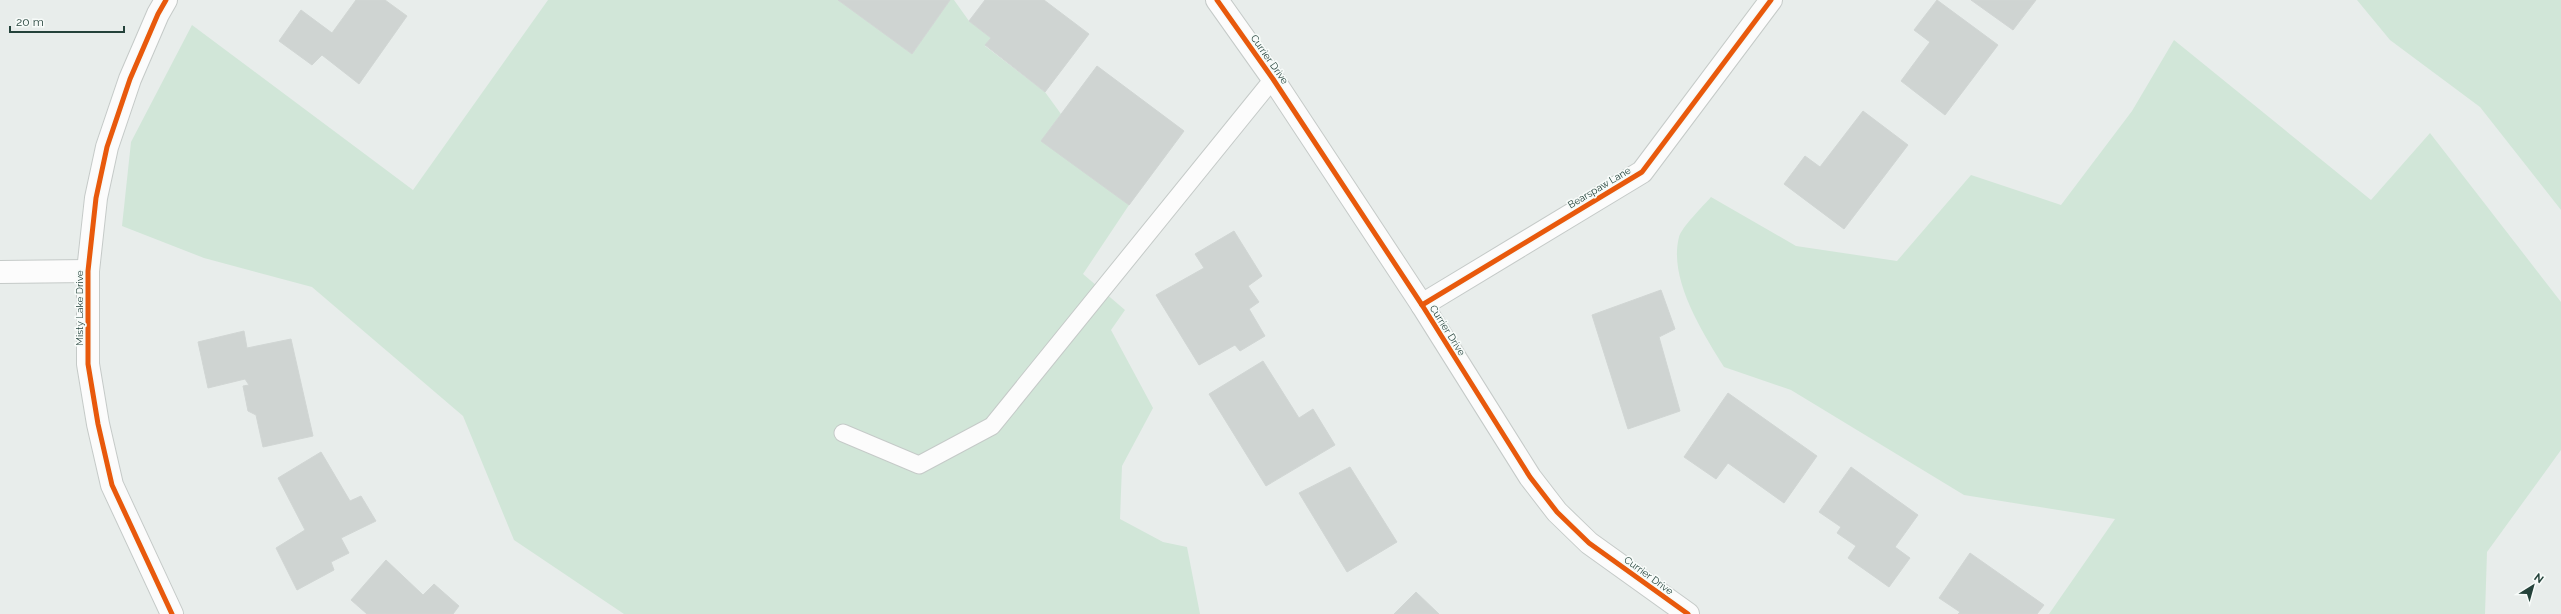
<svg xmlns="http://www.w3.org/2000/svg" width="2561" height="614" font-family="Raleway,sans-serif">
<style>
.green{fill:#d1e6d8}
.building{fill:#cfd4d2;stroke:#d1d6d4}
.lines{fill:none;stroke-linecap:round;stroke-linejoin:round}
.lane-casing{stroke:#c5cac8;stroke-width:19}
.street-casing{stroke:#c5cac8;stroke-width:24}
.lane{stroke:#fcfcfc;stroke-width:17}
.street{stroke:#fcfcfc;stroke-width:22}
.cycleway-casing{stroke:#f7fbf9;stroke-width:8}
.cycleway{stroke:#e8590c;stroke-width:5}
.labels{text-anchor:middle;stroke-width:3.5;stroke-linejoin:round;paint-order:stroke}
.street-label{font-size:10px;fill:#24423a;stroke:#f7fbf9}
</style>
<rect width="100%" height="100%" fill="#e8edeb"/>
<g class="green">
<path d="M548,0H838L912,54L950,0H954L969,21L991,38L985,46L1045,92L1061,114L1042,141L1129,205L1083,274L1125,310L1111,330L1153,408L1122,466L1120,519L1163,542L1187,547L1200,614H624L514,540L463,416L312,287L204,258L122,226L131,142L192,25L413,190Z"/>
<path d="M2357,0H2561V210L2480,107L2390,40Z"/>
<path d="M2174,40L2371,200L2430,133L2561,302V450L2487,552L2485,614H2049L2115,519L1964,495L1791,390L1724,367C1703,333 1668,279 1679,237C1681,228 1704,205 1711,197L1796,246L1897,261L1971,175L2061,205L2132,111Z"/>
</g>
<g class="building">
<path d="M356,0H385L407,16L359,84L322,55L312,65L279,41L301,10L332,33Z"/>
<path d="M838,0H950L912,54Z"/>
<path d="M985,0H1044L1089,34L1045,92L985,45L991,38L969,21Z"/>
<path d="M1937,0L1998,45L1945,115L1901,81L1930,42L1914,30Z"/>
<path d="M1971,0H2036L2013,30Z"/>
<path d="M1097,66L1184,131L1129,205L1041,141Z"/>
<path d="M1863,111L1908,145L1844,229L1784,184L1805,156L1820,167Z"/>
<path d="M1234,231L1262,276L1248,286L1259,302L1249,309L1265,336L1240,351L1235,345L1199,365L1156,295L1204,268L1195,254Z"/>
<path d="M1661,290L1675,329L1659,337L1680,411L1628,429L1592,315Z"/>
<path d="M244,331L247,348L291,339L313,436L263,447L256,415L248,411L243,386L249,385L245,379L208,388L198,342Z"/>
<path d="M1263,361L1299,418L1313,409L1335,445L1266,486L1209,394Z"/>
<path d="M1728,393L1817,456L1784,503L1728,463L1716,479L1684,457Z"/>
<path d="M321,452L350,501L361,496L376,521L341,538L349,553L331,562L334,570L297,590L276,548L305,530L278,478Z"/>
<path d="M1350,467L1397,542L1347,572L1299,493Z"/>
<path d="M1851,467L1918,515L1895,547L1910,558L1889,587L1848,558L1856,546L1837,533L1841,527L1819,512Z"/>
<path d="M1970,553L2044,605L2037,614H1958L1960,612L1939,598Z"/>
<path d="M386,560L423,595L434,584L459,606L453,614H367L351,600Z"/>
<path d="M1416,592L1439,614H1394Z"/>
</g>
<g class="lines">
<g class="lane-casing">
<path id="lane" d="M843,433L919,465L992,426L1273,79"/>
</g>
<g class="street-casing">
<g id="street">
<path d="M166,0L158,14L130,79L107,147L96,198L88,271V364L98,424L112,485L172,614"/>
<path d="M1217,0L1273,79L1422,305L1530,477L1557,512L1589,543L1688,614"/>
<path d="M0,272L88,271"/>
<path d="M1422,305L1642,172L1771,0"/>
</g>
</g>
<use href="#lane" class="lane"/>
<use href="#street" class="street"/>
<g class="cycleway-casing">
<g id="cycleway">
<path d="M166,0L158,14L130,79L107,147L96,198L88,271V364L98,424L112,485L172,614"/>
<path d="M1217,0L1273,79L1422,305L1530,477L1557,512L1589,543L1688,614"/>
<path d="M1422,305L1642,172L1771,0"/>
</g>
</g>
<use href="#cycleway" class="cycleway"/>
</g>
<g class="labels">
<g class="street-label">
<text transform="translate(1270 59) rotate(55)" y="4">Currier Drive</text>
<text transform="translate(1599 187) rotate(-31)" y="4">Bearspaw Lane</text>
<text transform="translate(79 308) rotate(-90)" y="4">Misty Lake Drive</text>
<text transform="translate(1448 330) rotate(58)" y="4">Currier Drive</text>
<text transform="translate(1649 575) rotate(36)" y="4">Currier Drive</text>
</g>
</g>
<g transform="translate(2533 586) rotate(37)" stroke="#f7fbf9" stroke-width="3" paint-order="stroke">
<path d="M0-3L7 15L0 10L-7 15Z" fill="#24423a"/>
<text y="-6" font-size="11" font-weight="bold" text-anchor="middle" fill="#24423a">N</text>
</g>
<path d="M10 26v6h114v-6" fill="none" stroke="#24423a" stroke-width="2"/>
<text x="16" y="26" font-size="12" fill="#24423a" stroke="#f7fbf9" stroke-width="3" paint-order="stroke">20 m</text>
</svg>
